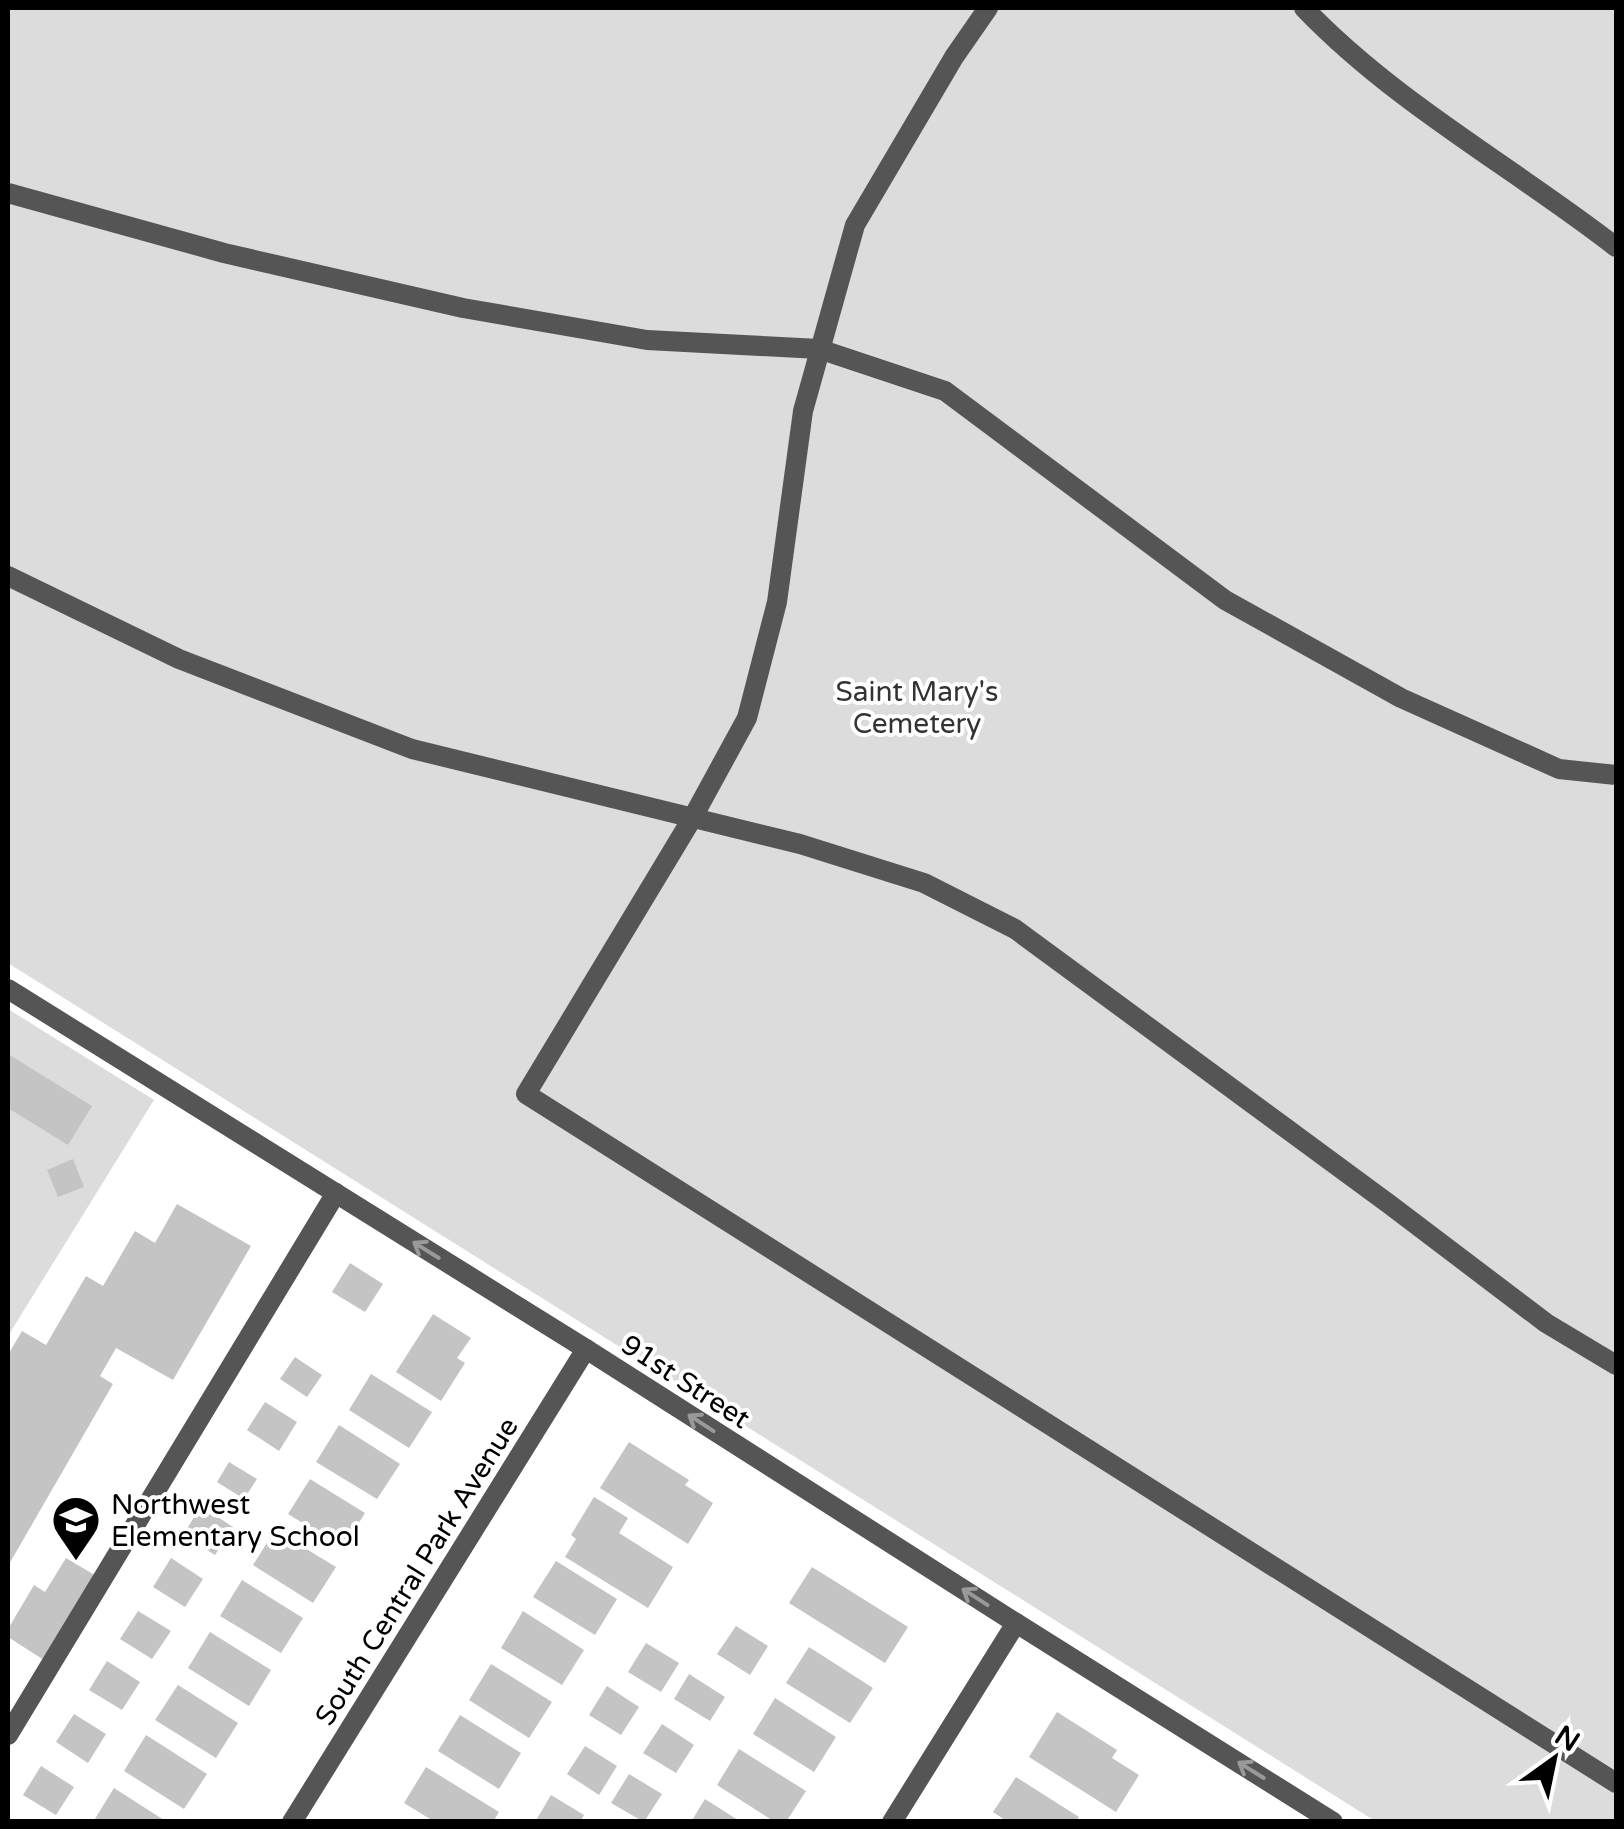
<svg xmlns="http://www.w3.org/2000/svg" width="1624" height="1829" font-family="'Varela Round',sans-serif">
<style>
.green{fill:#dcdcdc}
.building{fill:#c4c4c4}
.lines{fill:none;stroke-linecap:round;stroke-linejoin:round}
.service{stroke:#555;stroke-width:20}
.minor{stroke:#555;stroke-width:20}
.oneway{stroke:#999}
.labels{text-anchor:middle;stroke-width:8;stroke-linejoin:round;paint-order:stroke}
.park-label{font-size:28px;fill:#333;stroke:#fff}
.street-label{font-size:28px;fill:#000;stroke:#fff}
.poi-label{font-size:28px;fill:#000;stroke:#fff;text-anchor:start}
</style>
<rect width="100%" height="100%" fill="#fff"/>
<g class="green">
<path d="M8,8H1616V1821H1375L8,963Z"/>
<path d="M8,1009L154,1100L8,1336Z"/>
</g>
<g class="building">
<path d="M8,1054L92,1106L68,1145L8,1108Z"/>
<path d="M73,1159L84,1187L58,1197L47,1170Z"/>
<path d="M177,1204L251,1246L173,1380L116,1348L100,1376L113,1384L8,1566V1355L22,1331L46,1345L86,1276L103,1286L135,1231L155,1243Z"/>
<path d="M350,1263L383,1284L365,1312L332,1292Z"/>
<path d="M433,1314L471,1338L457,1358L465,1363L441,1401L396,1372Z"/>
<path d="M295,1357L322,1375L307,1397L280,1379Z"/>
<path d="M371,1374L432,1412L409,1448L349,1410Z"/>
<path d="M265,1402L297,1422L279,1451L247,1430Z"/>
<path d="M339,1425L400,1464L377,1499L316,1462Z"/>
<path d="M629,1442L689,1480L685,1485L713,1503L688,1544L600,1488Z"/>
<path d="M229,1462L257,1479L244,1499L217,1482Z"/>
<path d="M310,1479L365,1513L343,1548L288,1514Z"/>
<path d="M594,1497L628,1518L619,1533L673,1567L648,1608L565,1557L576,1539L571,1535Z"/>
<path d="M201,1506L233,1527L215,1555L183,1535Z"/>
<path d="M275,1530L336,1567L313,1603L253,1565Z"/>
<path d="M66,1558L98,1577L47,1662L8,1637V1629L34,1585L45,1592Z"/>
<path d="M171,1558L203,1579L185,1607L153,1587Z"/>
<path d="M556,1561L617,1599L595,1635L533,1597Z"/>
<path d="M812,1567L908,1627L885,1663L789,1603Z"/>
<path d="M242,1580L303,1618L281,1653L220,1616Z"/>
<path d="M138,1611L171,1631L152,1659L120,1639Z"/>
<path d="M523,1611L584,1650L562,1685L501,1648Z"/>
<path d="M736,1626L768,1646L750,1675L717,1654Z"/>
<path d="M210,1632L271,1670L249,1706L188,1668Z"/>
<path d="M646,1643L679,1663L661,1692L628,1672Z"/>
<path d="M809,1647L873,1688L850,1723L786,1683Z"/>
<path d="M107,1661L140,1682L122,1710L89,1690Z"/>
<path d="M491,1664L552,1702L529,1738L469,1700Z"/>
<path d="M689,1674L725,1697L710,1721L674,1699Z"/>
<path d="M178,1685L238,1723L216,1758L155,1720Z"/>
<path d="M607,1686L639,1707L621,1735L589,1715Z"/>
<path d="M775,1698L836,1737L814,1772L753,1734Z"/>
<path d="M1057,1712L1117,1750L1112,1758L1139,1775L1116,1812L1029,1757Z"/>
<path d="M74,1714L106,1734L88,1763L56,1742Z"/>
<path d="M460,1715L521,1753L499,1789L438,1751Z"/>
<path d="M662,1724L694,1745L676,1773L643,1753Z"/>
<path d="M146,1735L207,1774L184,1809L124,1771Z"/>
<path d="M585,1746L617,1766L599,1795L567,1774Z"/>
<path d="M739,1749L806,1791L786,1822H775L717,1785Z"/>
<path d="M41,1766L74,1787L56,1815L23,1795Z"/>
<path d="M426,1767L499,1812L493,1822H435L404,1803Z"/>
<path d="M629,1774L662,1794L644,1822L611,1803Z"/>
<path d="M1016,1777L1079,1817L1076,1822H1008L993,1812Z"/>
<path d="M114,1788L167,1822H93Z"/>
<path d="M551,1795L584,1815L580,1822H535Z"/>
<path d="M705,1799L741,1822H691Z"/>
</g>
<g class="lines">
<g class="service">
<path d="M988,8L954,57L855,225L803,411L777,602L747,718L693,817L526,1094L1616,1783"/>
<path d="M1304,8C1395,103 1513,167 1616,247"/>
<path d="M8,193L224,253L463,308L647,340L819,349L945,391L1225,600L1401,698L1559,769L1616,775"/>
<path d="M8,576L179,659L412,749L800,844L924,883L1015,929L1389,1204L1546,1323L1616,1365"/>
<path d="M8,1735L336,1193"/>
</g>
<g class="minor">
<path d="M8,989L586,1349L1016,1623L1333,1822"/>
<path d="M292,1822L586,1349"/>
<path d="M892,1822L1016,1623"/>
</g>
</g>
<defs><path id="oneway-shaft" d="M-6 0H5M1.5-3L5.5 0L1.5 3" fill="none" stroke-width="1.6" stroke-linecap="round" stroke-linejoin="round" transform="scale(2.5)"/></defs>
<g class="oneway">
<use href="#oneway-shaft" transform="translate(426 1250) rotate(-148)"/>
<use href="#oneway-shaft" transform="translate(701 1423) rotate(-147)"/>
<use href="#oneway-shaft" transform="translate(975 1597) rotate(-147)"/>
<use href="#oneway-shaft" transform="translate(1251 1770) rotate(-148)"/>
</g>
<defs>
<g id="school-pin" transform="scale(2.5)"><path d="M0 17L-7.5 6A9.5 9.5 0 1 1 7.5 6Z" fill="#000" stroke="#fff"/><path d="M0-5L7-2L0 1L-7-2ZM-4 1L0 2.5L4 1V4Q0 6-4 4Z" fill="#fff"/></g>
</defs>
<g fill-rule="evenodd">
<use href="#school-pin" x="76" y="1520"/>
</g>
<g class="labels">
<g class="park-label">
<text x="917" y="701">Saint Mary's<tspan x="917" dy="32">Cemetery</tspan></text>
</g>
<g class="street-label">
<text transform="translate(686 1381) rotate(33)" y="10">91st Street</text>
<text transform="translate(416 1571) rotate(-58)" y="10">South Central Park Avenue</text>
</g>
<g class="poi-label">
<text x="111" y="1514">Northwest<tspan x="111" dy="32">Elementary School</tspan></text>
</g>
</g>
<rect width="1624" height="1829" fill="none" stroke="#000000" stroke-width="20"/>
<g transform="translate(1554 1759) rotate(33)" stroke="#ffffff" stroke-width="8" paint-order="stroke">
<path d="M0-8L18 38L0 25L-18 38Z" fill="#000000"/>
<text y="-15" font-size="28" font-weight="bold" text-anchor="middle" fill="#000000">N</text>
</g>
</svg>
